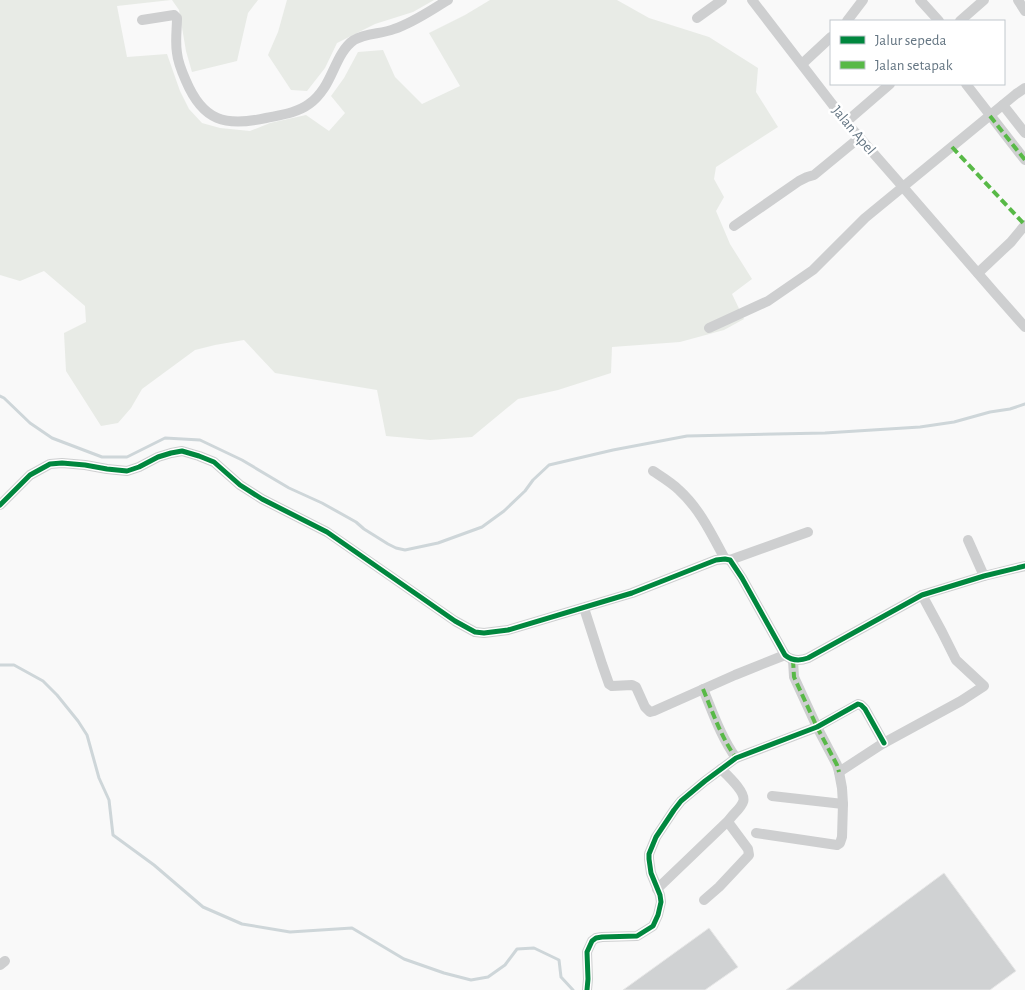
<svg xmlns="http://www.w3.org/2000/svg" width="1025" height="990" font-family="'Alegreya Sans',sans-serif">
<style>
.green{fill:#e8ebe6}
.lines{fill:none;stroke-linecap:round;stroke-linejoin:round}
.stream{stroke:#ced6d9;stroke-width:3}
.building{fill:#d0d2d3;stroke:#e8e8e8}
.minor{stroke:#cecfd0;stroke-width:10}
.quiet{stroke:#58b947;stroke-width:4;stroke-dasharray:8 4;stroke-linecap:butt}
.cycleway-casing{stroke:#fff;stroke-width:8}
.cycleway{stroke:#00873e;stroke-width:5}
.labels{text-anchor:middle;stroke-width:5;stroke-linejoin:round;paint-order:stroke}
.street-label{font-size:15px;fill:#657683;stroke:#fff}
</style>
<rect width="100%" height="100%" fill="#f9f9f9"/>
<g class="green">
<path d="M0,0H171L117,6L127,57L167,54L180,91L189,109L202,123L220,128L250,131L270,123L306,115L329,131L345,113L331,96L344,78L358,52L383,50L395,77L422,104L460,86L429,33L465,15L490,0H617L649,18L709,37L758,68L756,92L778,127L716,167L714,179L724,197L716,211L730,244L752,279L732,294L744,319L724,330L680,342L612,347L611,373L558,390L518,399L472,437L430,440L386,436L377,390L275,373L244,340L215,345L195,350L142,389L131,408L118,423L101,426L66,371L64,333L86,322L85,306L44,271L20,281L0,275Z"/>
<path d="M172,0H258L248,13L237,61L192,72L186,51L179,10Z"/>
<path d="M287,0H434L413,12L375,24L337,43L325,68L307,91L291,90L268,55L278,32Z"/>
</g>
<g class="lines">
<g class="stream">
<path d="M0,396L4,398L30,423L52,438L102,457H127L165,438L200,440L242,460L289,488L322,503L356,522L364,529L388,544L396,548L405,550L438,543L482,527L504,511L525,491L533,480L549,465L613,450L687,436L825,433L920,427L954,422L990,412L1010,409L1025,404"/>
<path d="M0,665H14L43,681L57,695L78,721L87,735L99,778L109,800L113,835L154,865L203,907L242,924L290,932L352,928L404,959L444,973L471,980L488,977L505,965L517,949L534,948L559,960L561,977L573,990"/>
</g>
</g>
<g class="building">
<path d="M944,873L1016,971L990,990H786Z"/>
<path d="M709,928L738,967L705,990H623Z"/>
</g>
<g class="lines">
<g class="minor">
<path d="M752,0L846,122L903,187L994,292L1025,327"/>
<path d="M920,0L939,21"/>
<path d="M1018,0L1025,11"/>
<path d="M697,18L722,0"/>
<path d="M142,20L174,15L177,18C177,29 175,42 177,53C178,63 182,72 186,81C203,121 225,127 266,118C280,115 297,113 309,104C315,100 320,94 324,88C334,73 339,50 354,40C366,33 382,34 394,29C413,23 431,10 448,0"/>
<path d="M847,21L863,0"/>
<path d="M960,21L984,0"/>
<path d="M802,64L831,37"/>
<path d="M966,84L1025,160"/>
<path d="M1003,105L1025,133"/>
<path d="M846,122L890,84"/>
<path d="M734,226L799,181L807,177L814,175L859,138"/>
<path d="M978,273L1011,242L1025,225"/>
<path d="M709,328L768,301L813,270L865,218L1016,94L1025,88"/>
<path d="M653,471C662,477 672,483 679,490C700,509 712,535 725,559"/>
<path d="M0,505L30,475L50,464L62,463L85,465L107,469L127,471L139,467L158,457L171,453L182,451L199,456L214,462L240,485L262,499L327,532L455,621L475,632L484,633L508,630L632,593L716,560L725,559L730,560L742,578L785,655C792,661 800,661 808,658L922,595L984,576L1025,566"/>
<path d="M968,540L984,576"/>
<path d="M730,560L808,532"/>
<path d="M584,608L602,664L609,684L612,686L632,685L636,687L645,707L650,712L654,711L735,675L785,655"/>
<path d="M703,689C713,713 721,737 736,758"/>
<path d="M839,772L882,744L961,701L984,686L956,660L942,632L922,595"/>
<path d="M772,796L843,804"/>
<path d="M756,833L837,845L840,843L842,837L843,804L842,788L839,772L837,765L817,727L794,677L793,660"/>
<path d="M657,889L729,820"/>
<path d="M704,900L719,887L749,855L748,849L728,822C732,814 740,810 743,802C747,793 727,775 721,769"/>
<path d="M0,965L5,961"/>
<path d="M587,990L588,979L587,952L592,941L596,938L602,937L637,936L653,926L658,915L661,902L660,895L651,873L649,859V854L656,837L674,810L681,801L705,781L736,758L817,727L858,704L861,705L865,709L884,743"/>
</g>
<g class="quiet">
<path d="M990,116L1025,160"/>
<path d="M952,147L1025,225"/>
<path d="M793,660L794,677L817,727L837,765L839,772"/>
<path d="M703,689C713,713 721,737 736,758"/>
</g>
<g class="cycleway-casing">
<g id="cycleway">
<path d="M0,505L30,475L50,464L62,463L85,465L107,469L127,471L139,467L158,457L171,453L182,451L199,456L214,462L240,485L262,499L327,532L455,621L475,632L484,633L508,630L632,593L716,560L725,559L730,560L742,578L785,655C792,661 800,661 808,658L922,595L984,576L1025,566"/>
<path d="M587,990L588,979L587,952L592,941L596,938L602,937L637,936L653,926L658,915L661,902L660,895L651,873L649,859V854L656,837L674,810L681,801L705,781L736,758L817,727L858,704L861,705L865,709L884,743"/>
</g>
</g>
<use href="#cycleway" class="cycleway"/>
</g>
<g class="labels">
<g class="street-label">
<text transform="translate(854 130) rotate(50)" y="5">Jalan Apel</text>
</g>
</g>
<rect x="830" y="20" width="175" height="65" fill="#ffffff" stroke="#c1c8cd"/>
<rect x="840" y="36" width="25" height="8" fill="#00873e" stroke="#c1c8cd"/>
<text x="875" y="45" font-size="15" fill="#657683">Jalur sepeda</text>
<rect x="840" y="61" width="25" height="8" fill="#58b947" stroke="#c1c8cd"/>
<text x="875" y="70" font-size="15" fill="#657683">Jalan setapak</text>
</svg>
